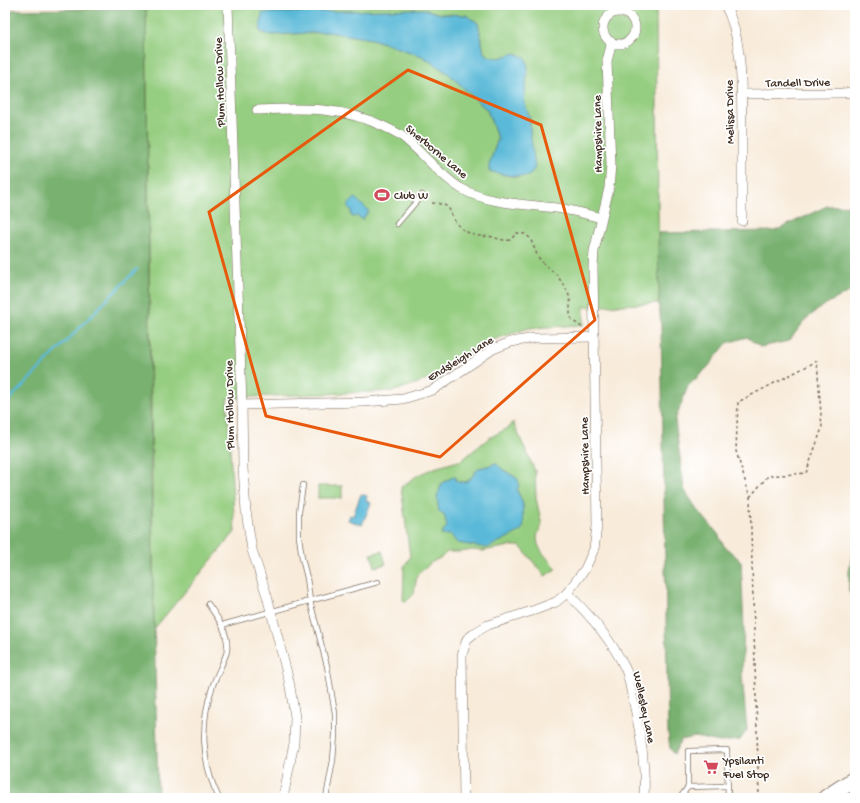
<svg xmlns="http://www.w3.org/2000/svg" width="860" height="803" font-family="'Gochi Hand',sans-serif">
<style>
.green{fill:#96ce81;stroke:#687c50;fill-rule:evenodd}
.forest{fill:#78b16f;stroke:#5a6e46}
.water{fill:#5ab9d8;stroke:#4a727b}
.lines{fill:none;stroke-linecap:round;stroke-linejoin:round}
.stream{stroke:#5ab9d8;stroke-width:2.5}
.lane-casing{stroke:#7d6e60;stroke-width:6}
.street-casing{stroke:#7d6e60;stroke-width:10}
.highway-casing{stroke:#7d6e60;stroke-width:18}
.path{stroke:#7d6e60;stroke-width:1.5;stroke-dasharray:3 3;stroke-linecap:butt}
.lane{stroke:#fff;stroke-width:4.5}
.street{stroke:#fff;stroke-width:9}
.highway{stroke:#fff;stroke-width:16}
.marked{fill:none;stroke:#e8590c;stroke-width:3;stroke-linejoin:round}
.labels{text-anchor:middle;stroke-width:3.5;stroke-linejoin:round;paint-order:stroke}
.street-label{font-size:12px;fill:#3b2a1e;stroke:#fff}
.poi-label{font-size:12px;fill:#3b2a1e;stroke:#fff;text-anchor:start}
</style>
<rect width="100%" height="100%" fill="#fff"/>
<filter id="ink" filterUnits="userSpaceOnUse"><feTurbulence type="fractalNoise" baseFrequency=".025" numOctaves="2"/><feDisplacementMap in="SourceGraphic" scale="8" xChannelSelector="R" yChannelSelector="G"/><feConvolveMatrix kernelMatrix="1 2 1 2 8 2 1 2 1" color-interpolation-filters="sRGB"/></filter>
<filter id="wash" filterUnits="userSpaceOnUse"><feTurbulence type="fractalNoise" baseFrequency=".012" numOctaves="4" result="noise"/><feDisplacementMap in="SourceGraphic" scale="16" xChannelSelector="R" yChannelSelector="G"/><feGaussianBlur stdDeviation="0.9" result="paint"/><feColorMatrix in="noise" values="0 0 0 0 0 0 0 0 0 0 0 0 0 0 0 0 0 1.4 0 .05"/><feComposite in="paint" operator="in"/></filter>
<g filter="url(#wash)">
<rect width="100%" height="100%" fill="#f8ebda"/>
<g class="green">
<path d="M266,5H656L659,303L584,307V325L529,328L484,343L433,378L394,391L227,398L235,532L154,629L146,8ZM423,9L441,14L466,15L478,23L484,53C497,62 503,56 516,53L526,58L528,67L524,101L530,119L529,175L517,177L500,174L489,165L498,139L487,110L449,74L422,56L372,39L328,32L271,35Z"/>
<path d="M513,422L535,471L536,498L542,526C529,543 545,556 557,568L545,576L520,546H510L483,551L472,550L459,552H447L442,557L432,562L417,575L414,594L406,602L403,600L404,567L410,557L401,487L418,475L434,468L462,460L489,438L510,427ZM496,463L502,469L518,479L517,490L523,504V518L447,526L440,489L442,483L455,476L456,481C472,487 472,471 480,468C485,466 491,466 496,463Z"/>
<rect x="318" y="486" width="24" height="12"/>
<path d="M382,551L386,564L375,567L371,554Z"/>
</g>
<g class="forest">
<path d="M146,8L151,477L158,797L5,798V10Z"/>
<path d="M855,205V292H849L826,304L806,319L789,341L760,347L747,337L727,343L707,368L688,386L675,420L684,489L696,508L718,534L724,546L741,561L744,629L742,675L747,730L740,740L720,742L695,737L681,740L674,754L670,748L668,733L661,326L659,303L658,233L775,231L827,206Z"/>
<path d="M855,536V578L849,592V572Z"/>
</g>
<g class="water">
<path d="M423,9L441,14L466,15L478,23L484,53C497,62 503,56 516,53L526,58L528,67L524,101L530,119V129L535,168L529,176C515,177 503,175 489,171V165L498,139L487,110L449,74L422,56L372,39L328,32L271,35L260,32L262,13Z"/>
<path d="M355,198L369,211L362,220L357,216L353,217L351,216V210L347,206Z"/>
<path d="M496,463L502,469L518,479L519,486L517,490L523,504V518L524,522L523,528L519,532L487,548L457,543L451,535H441L447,526L444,514L439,512L437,497L442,483L455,476L456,481C472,487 472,471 480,468C485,466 491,466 496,463Z"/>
<path d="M361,494L367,496L366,501L371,503L362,525L348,520L350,515L353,516Z"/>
</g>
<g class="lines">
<path class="stream" d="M5,404L137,269"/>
</g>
</g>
<g filter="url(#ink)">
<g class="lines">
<g class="lane-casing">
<g id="lane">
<path d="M397,224L422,195"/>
<path d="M303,485L299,512V537L302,558L307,578L310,601L327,666L335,713V735L333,760L326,798"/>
<path d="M208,604C218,618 229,632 227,651C226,657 216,676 213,685C200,722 201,763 219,798"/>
<path d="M222,625L378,582"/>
<path d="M688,787L727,786"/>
<path d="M683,798L682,795L688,787V751L727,750L728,798"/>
</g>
</g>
<g class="street-casing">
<g id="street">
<path d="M228,5L242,405L243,468L246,511L252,550L267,596L289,681L295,717L294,743L283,798"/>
<path d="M725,5C744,40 741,90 742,129C742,159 742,190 742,221"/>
<circle cx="619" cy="28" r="16"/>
<path d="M741,94L842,93L855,92"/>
<path d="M257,110C303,108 342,106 385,127C391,130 398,133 403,137C422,152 441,177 462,189C490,205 532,204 563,209C576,211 589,215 601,218"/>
<path d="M242,405L364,402L403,399L433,390L493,349L511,342L535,338L594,337"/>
<path d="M567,593C590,615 611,639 625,668C629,676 630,686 632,695C640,728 646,763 644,798"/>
<path d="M464,798L462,655L467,639L476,632L488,625L535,610L556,602L567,593L585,569L594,549L597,526L593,267L594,251L609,188L611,165L607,61L612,42"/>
</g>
</g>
<g class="highway-casing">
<path id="highway" d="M826,798L855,779"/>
</g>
<g class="path">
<path d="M432,203C457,204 446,215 460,227C464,231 474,236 480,236C483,237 486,236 489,236C497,238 503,241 510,240L517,233L525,234L530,238L538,257L545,265L557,275L568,292L570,300V315L572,320L583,328"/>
<path d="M750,497L768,476L806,473L822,428L817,361L738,402L736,451L750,497L759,798"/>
</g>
<use href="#lane" class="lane"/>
<use href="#street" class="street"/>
<use href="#highway" class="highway"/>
</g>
</g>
<path class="marked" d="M408,70L541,125L595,320L440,457L266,416L209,212Z"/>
<defs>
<g id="stadium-bare" transform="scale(1.2)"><path d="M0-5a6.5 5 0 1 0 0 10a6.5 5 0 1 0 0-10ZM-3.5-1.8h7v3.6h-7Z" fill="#d1495b" stroke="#fff" stroke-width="2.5" paint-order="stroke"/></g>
<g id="supermarket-bare" transform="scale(1.2)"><path d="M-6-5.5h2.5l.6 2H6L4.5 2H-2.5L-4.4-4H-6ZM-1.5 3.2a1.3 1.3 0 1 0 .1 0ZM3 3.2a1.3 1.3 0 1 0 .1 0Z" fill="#d1495b" stroke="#fff" stroke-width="2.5" paint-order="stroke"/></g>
</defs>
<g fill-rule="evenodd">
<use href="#stadium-bare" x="382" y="195"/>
<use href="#supermarket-bare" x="711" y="767"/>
</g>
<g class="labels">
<g class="street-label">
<text transform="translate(219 82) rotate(-92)" y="4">Plum Hollow Drive</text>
<text transform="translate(798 82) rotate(-1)" y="4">Tandell Drive</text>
<text transform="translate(729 112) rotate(-91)" y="4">Melissa Drive</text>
<text transform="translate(597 134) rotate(-91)" y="4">Hampshire Lane</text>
<text transform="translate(437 151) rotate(40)" y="4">Sherborne Lane</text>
<text transform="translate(460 358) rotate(-32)" y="4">Endsleigh Lane</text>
<text transform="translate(229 405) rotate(-91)" y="4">Plum Hollow Drive</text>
<text transform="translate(584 456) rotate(-91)" y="4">Hampshire Lane</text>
<text transform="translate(645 707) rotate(78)" y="4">Wellesley Lane</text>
</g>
<g class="poi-label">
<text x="394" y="199">Club W</text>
<text x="723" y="764">Ypsilanti<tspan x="723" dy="14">Fuel Stop</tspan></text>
</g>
</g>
<rect width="860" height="803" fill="none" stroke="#fff" stroke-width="20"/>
</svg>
